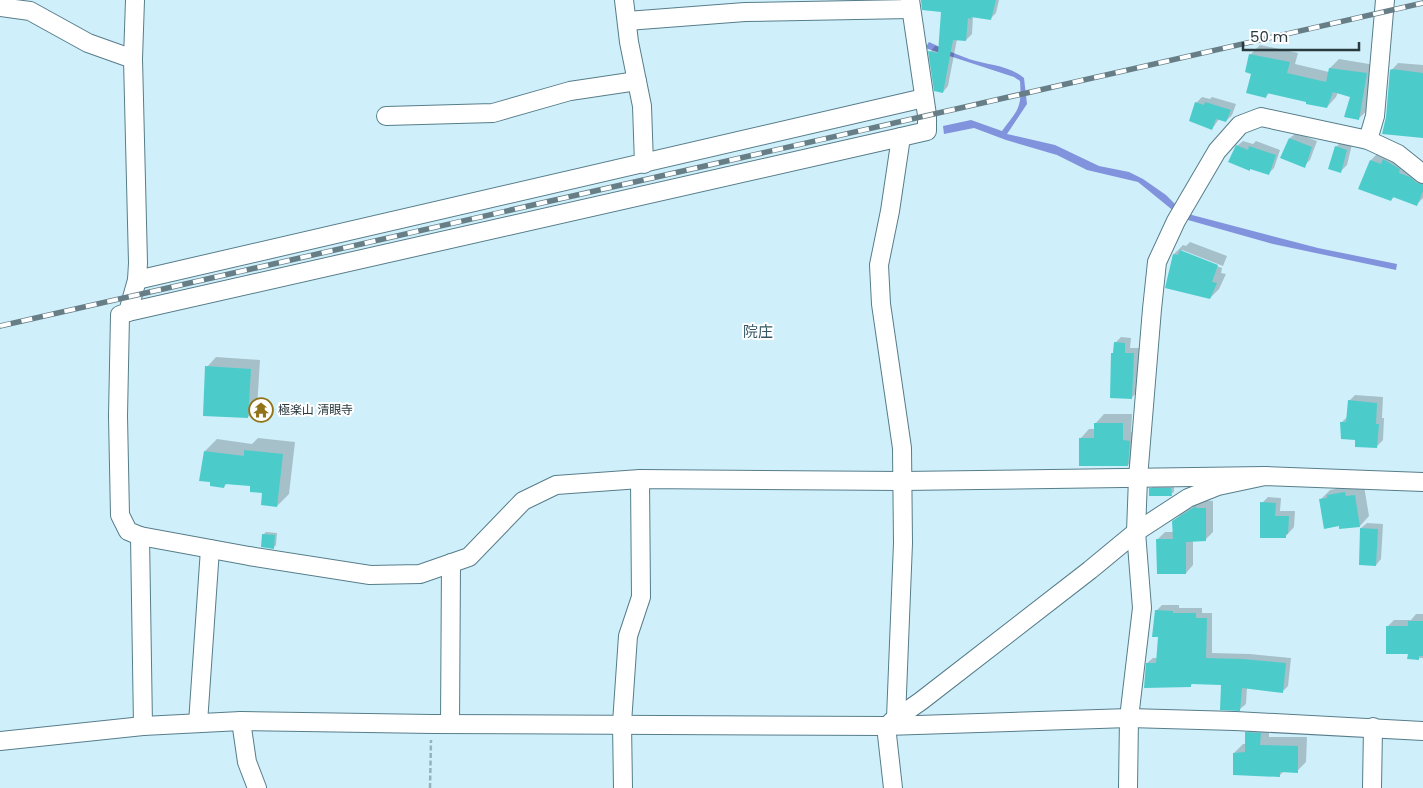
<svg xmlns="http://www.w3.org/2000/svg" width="1423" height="788" font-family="Poppins,'Noto Sans JP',sans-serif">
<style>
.water{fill:#8193dd}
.shadow{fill:#0003}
.building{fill:#4bcccb}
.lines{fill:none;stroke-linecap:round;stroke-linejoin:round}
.minor-casing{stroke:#577d8a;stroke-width:20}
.path{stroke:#96b2bb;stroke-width:2.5;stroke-dasharray:5 2.5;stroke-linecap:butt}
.minor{stroke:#fff;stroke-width:18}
.rail-casing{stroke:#677e86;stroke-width:5.5}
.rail{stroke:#fff;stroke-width:4;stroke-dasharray:11;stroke-linecap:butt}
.labels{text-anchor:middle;stroke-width:4;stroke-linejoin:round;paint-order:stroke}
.poi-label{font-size:12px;fill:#293a3f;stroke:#fff;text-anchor:start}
.quarter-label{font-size:15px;fill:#345965;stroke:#fff}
</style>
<rect width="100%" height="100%" fill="#cff0fb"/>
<path class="water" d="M929,42C942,48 955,54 969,59C987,65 1009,65 1024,78L1027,104L1007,134L1055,145L1099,166L1129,172L1143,179L1166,195L1175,204L1192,215L1318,248L1397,264L1396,270L1273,244L1188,220L1170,208L1138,182L1087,170L1057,155L1006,140L974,128L944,134L943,126L971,120L1002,131C1018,109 1022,109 1020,81L1014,77L925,48Z"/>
<g class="shadow">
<path d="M921,0H999L996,13L990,19L973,16L972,34L966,40L957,39L948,86L943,92L930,52L935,46L940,47L943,11Z"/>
<path d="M1260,45L1298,53L1295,64L1329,72L1330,68L1339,59L1375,65L1368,110L1358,119L1351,97L1338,92L1336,97L1327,107L1270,92L1266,97L1253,73L1250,55Z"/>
<path d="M1398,63L1423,65V137L1387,117L1391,71Z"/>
<path d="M1202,97L1210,99L1212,97L1236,104L1232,115L1226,121L1219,119L1212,129L1196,103Z"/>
<path d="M1296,133L1317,141L1310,160L1304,166L1290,138Z"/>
<path d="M1243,141L1253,144L1256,141L1280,150L1274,168L1269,173L1251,168L1249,170L1237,146Z"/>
<path d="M1342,141L1352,144L1347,165L1341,171L1336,147Z"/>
<path d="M1380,151L1423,171V198L1416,205L1395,196L1391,200L1371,160Z"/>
<path d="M1190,242L1227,256L1223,266L1182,250L1180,252L1222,268L1221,273L1226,274L1219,289L1210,298L1174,254L1183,245L1186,246Z"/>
<path d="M1121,337L1131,338L1130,348H1140L1138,392L1132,397L1115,352V343Z"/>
<path d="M216,357L260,360L257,408L248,417L207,367Z"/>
<path d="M1355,395L1383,397L1382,418H1384L1383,440L1377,446L1357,439L1342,422L1348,416L1349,401Z"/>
<path d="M1104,414H1132L1131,432H1139L1137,455L1128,465L1080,439L1089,429H1095V424Z"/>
<path d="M258,438L295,442L289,494L277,506L263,492L251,485L227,483L224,487L205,451L217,439L252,444Z"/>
<path d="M1153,486H1174V492L1171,494L1151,489Z"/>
<path d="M1338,486H1364L1369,516L1360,526L1341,527L1321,499L1330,490L1335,489Z"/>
<path d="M1268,497L1281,498L1280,511H1295L1294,527L1286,536L1262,503Z"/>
<path d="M1203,500L1213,501V532L1205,540L1193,541V565L1186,573L1157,540L1165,532H1174V521L1181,514Z"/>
<path d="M1367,523L1383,524L1381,559L1376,565L1361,528Z"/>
<path d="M266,532L277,533L276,545L273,548L263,535Z"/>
<path d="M1162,605H1179V608H1202V613H1212V653L1250,654L1291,658L1288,686L1282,692L1247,687L1246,704L1240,709L1222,683L1194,682L1190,686L1147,663L1153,658H1158L1160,636L1156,611Z"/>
<path d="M1416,614H1423V658H1409V653L1387,627L1394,620H1411Z"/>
<path d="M1255,723L1269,724V737H1307L1306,762L1297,771H1284L1279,776L1234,753L1243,744H1246V733Z"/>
</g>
<g class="building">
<path d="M921,0H996L991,20L971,17V19L968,18L966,41L953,40L943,93L934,91L928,51L938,53L941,12L922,10Z"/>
<path d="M1249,54L1290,62L1287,73L1326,82L1329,68L1367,73L1359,120L1344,117L1350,97L1333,92L1327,108L1306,104V102L1267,93L1266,98L1246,93L1251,74L1245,72Z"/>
<path d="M1392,69L1423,73V138L1382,134L1386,117L1390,70Z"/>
<path d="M1195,102L1204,105L1205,102L1231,110L1226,122L1216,119L1212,130L1189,121Z"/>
<path d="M1289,138L1312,147L1305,168L1280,158Z"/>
<path d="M1236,145L1248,150L1249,146L1276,155L1269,175L1250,169V171L1228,162Z"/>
<path d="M1335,146L1347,150L1341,173L1328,169Z"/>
<path d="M1383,159L1400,169L1399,173L1410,177L1417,183L1423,184V191L1417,206L1393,197L1391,201L1358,189L1370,160L1381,164Z"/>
<path d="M1180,250L1218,265L1212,282L1217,283L1210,299L1165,288L1173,254L1178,255Z"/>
<path d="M1114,342L1125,343V353H1134L1132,399L1110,398L1111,353H1113Z"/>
<path d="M205,366L251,369L248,418L203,416Z"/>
<path d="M1348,400L1377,403L1376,424H1379L1377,448L1355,447V440L1341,439L1340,422H1346Z"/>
<path d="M1094,423H1123V440L1130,441L1128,466H1079V438H1094Z"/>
<path d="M244,450L283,454L277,507L261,505L262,493L250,492V486L225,484L224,488L210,486V482L199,481L204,451L244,456Z"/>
<path d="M1149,488H1171L1172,496H1149Z"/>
<path d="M1345,492L1346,496L1355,495L1360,527L1339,529V526L1324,529L1319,499L1327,498V495Z"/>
<path d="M1260,502L1276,503L1275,516H1289L1288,534H1286V538H1260Z"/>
<path d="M1196,506V508H1206V541L1186,542V574H1157L1156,539H1173L1172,521Z"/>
<path d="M1360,528L1378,529L1376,566L1359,565Z"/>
<path d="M262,534L275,535L274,549L261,547Z"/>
<path d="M1155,610L1173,611V613H1196V618H1207L1206,658L1243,659L1286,663L1283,693L1242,688L1240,711L1220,710L1221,685L1191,684V687L1144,688L1146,663H1156L1158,637H1152Z"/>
<path d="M1408,621H1423V656H1419V660L1407,659L1408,654H1386V626H1408Z"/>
<path d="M1245,732L1261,733L1260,745L1298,746V773L1280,772V777L1233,775V753L1245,752Z"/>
</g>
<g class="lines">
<g class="minor-casing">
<g id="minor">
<path d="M135,0L133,59L138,263L137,280L128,312L120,315L118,416L120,515L128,531L140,536L143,726"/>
<path d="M624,0L629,42L642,106L644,164"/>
<path d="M0,7L30,11L88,43L133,59"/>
<path d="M627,21L745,12L911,9"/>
<path d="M386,116L493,113L570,91L637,81"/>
<path d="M1368,140L1375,116L1385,0"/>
<path d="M137,280L924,98"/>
<path d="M128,312L901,137"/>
<path d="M140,536L249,556L370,575L420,574L469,557L523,501L556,485L640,479L902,481L1265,476"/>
<path d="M896,718L903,543L902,448L881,304L879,265L890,211L901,137L927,131V115L910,0"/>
<path d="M241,721L247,762L257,788"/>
<path d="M891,722L921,701L1090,570L1136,532L1188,498L1218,486L1265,476L1423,482"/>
<path d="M198,723L210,549"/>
<path d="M450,724L451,563"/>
<path d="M886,726L893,788"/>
<path d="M0,741L143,726L241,721L432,724L886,726L1129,718L1235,721L1423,731"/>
<path d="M623,788L622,723L628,636L641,597L640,479"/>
<path d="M1128,788L1129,718L1142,608L1136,532L1138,478L1152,309L1157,262L1176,221L1217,151L1240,125L1261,117L1368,140L1398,154L1423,174"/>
<path d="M1372,788L1373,727"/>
</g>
</g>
<path class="path" d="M430,788L431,740"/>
<use href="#minor" class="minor"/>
<g class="rail-casing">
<path id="rail" d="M0,326L1423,3"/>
</g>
<use href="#rail" class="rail"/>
</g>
<defs>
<g id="temple-ring" transform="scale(1.25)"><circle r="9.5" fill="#fff" stroke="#917419" stroke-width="1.5"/><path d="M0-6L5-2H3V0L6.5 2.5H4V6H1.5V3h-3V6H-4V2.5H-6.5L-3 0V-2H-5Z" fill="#917419"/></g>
</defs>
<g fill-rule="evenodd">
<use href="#temple-ring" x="261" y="410"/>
</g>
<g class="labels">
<g class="poi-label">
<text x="278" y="414">極楽山 清眼寺</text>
</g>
<g class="quarter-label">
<text x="758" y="337">院庄</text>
</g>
</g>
<path d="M1243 42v8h116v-8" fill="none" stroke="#293a3f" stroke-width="2.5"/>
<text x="1250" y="42" font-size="15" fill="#293a3f" stroke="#ffffff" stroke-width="4" paint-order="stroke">50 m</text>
</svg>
